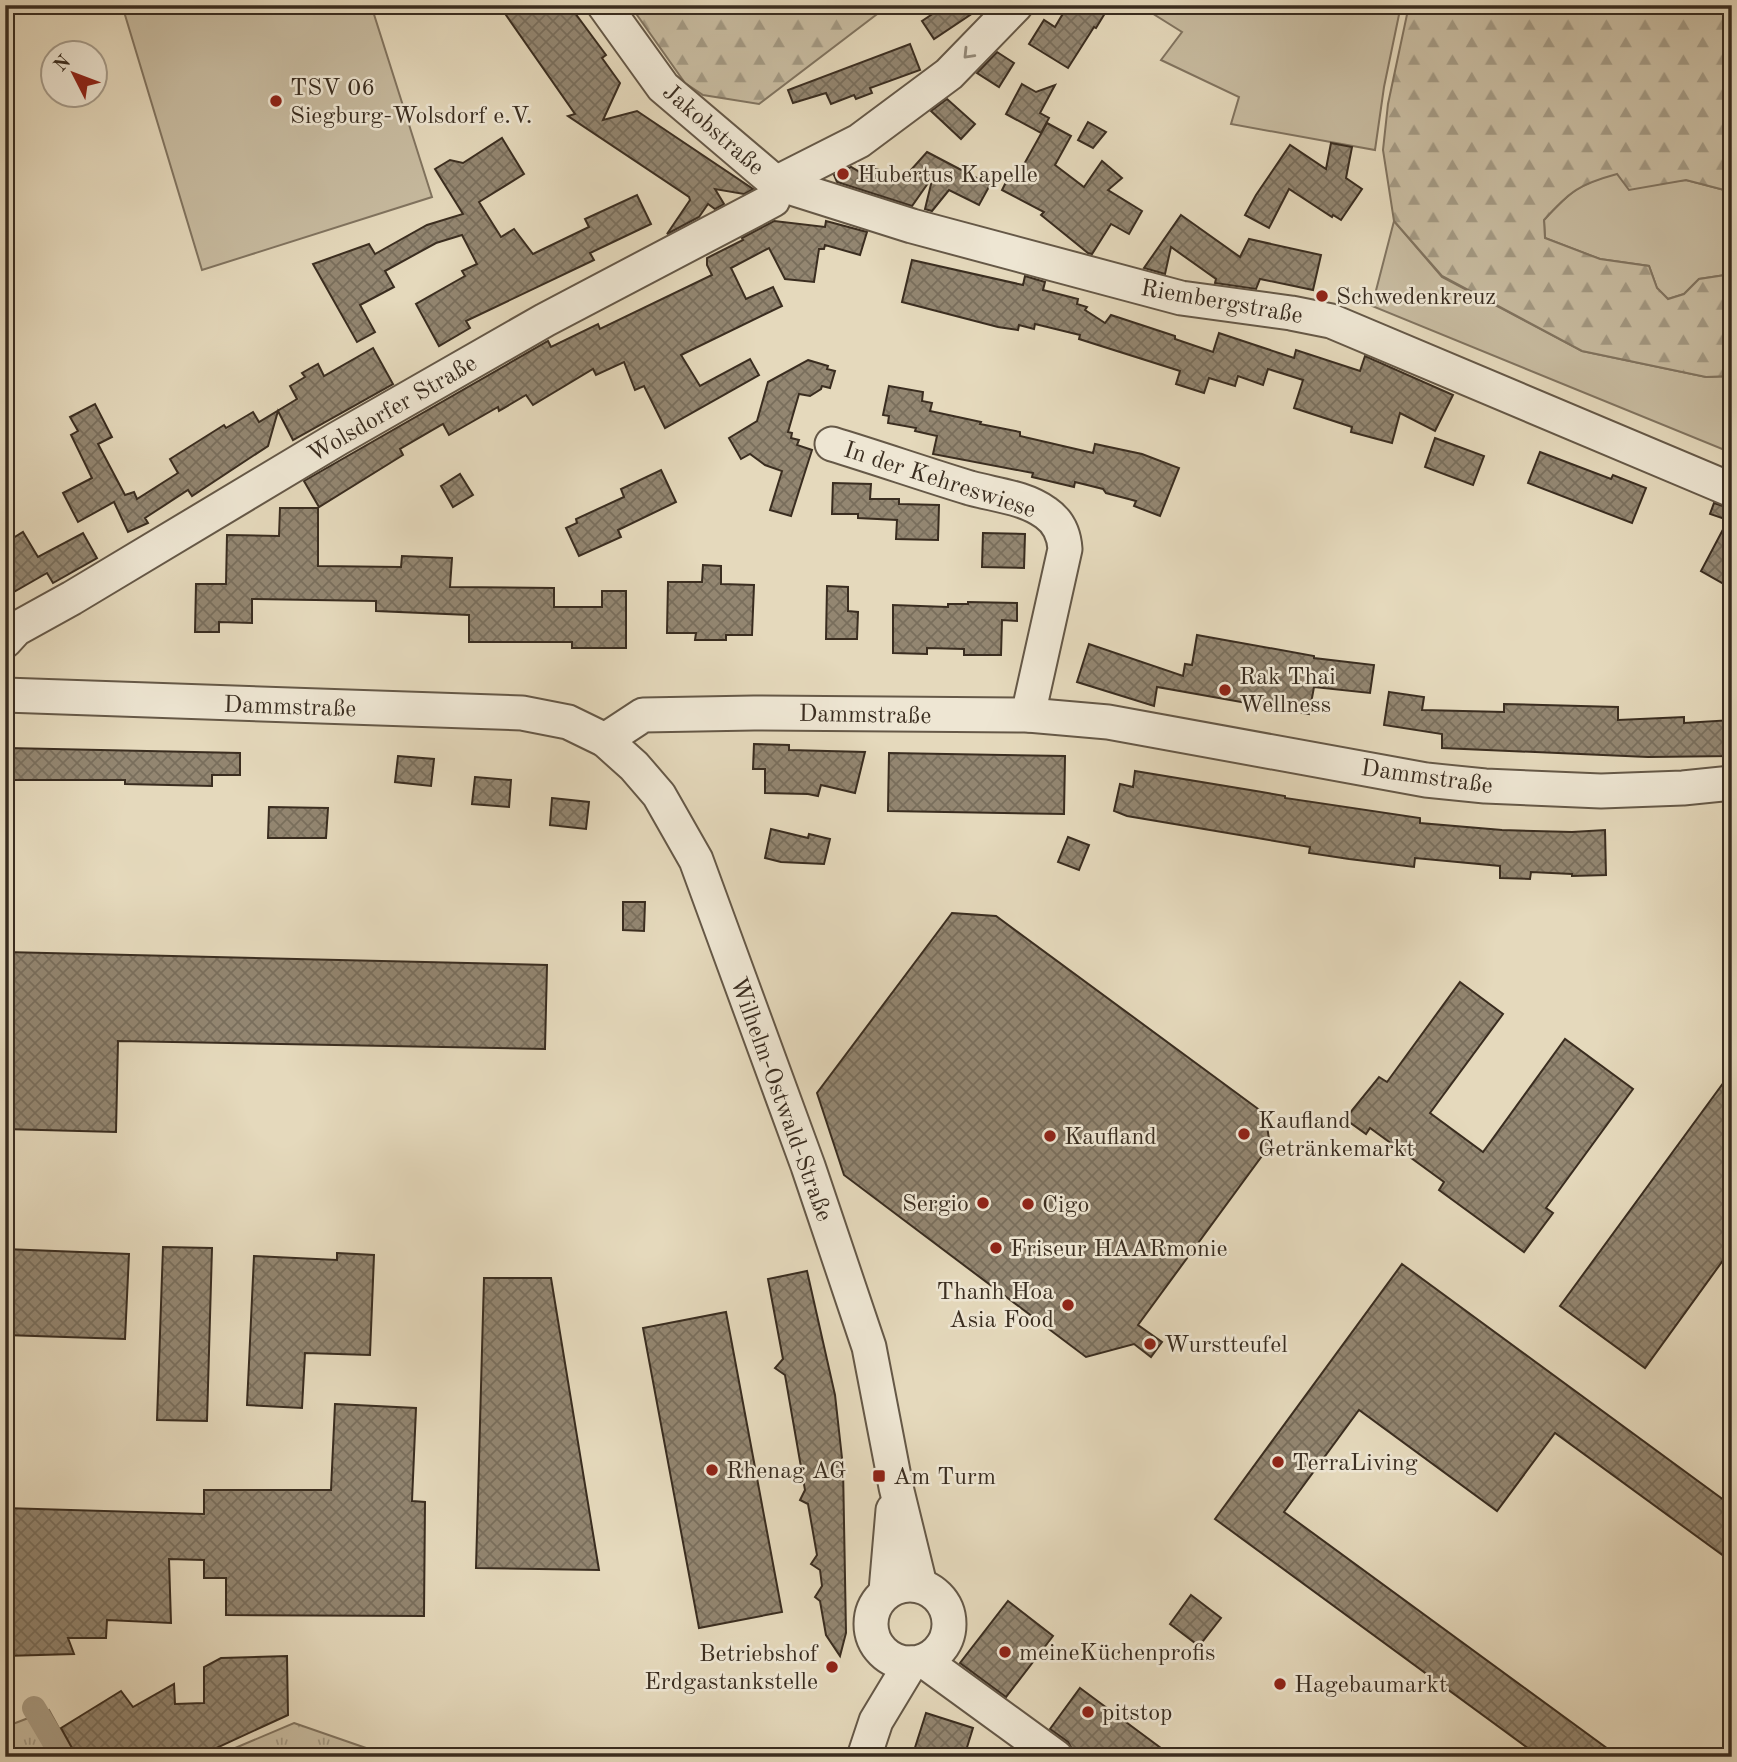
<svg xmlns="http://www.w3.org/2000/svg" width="1737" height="1762" font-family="'Old Standard TT',serif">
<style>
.grass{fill:#c8bca1;stroke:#817460;stroke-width:2}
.forest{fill:url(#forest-firs);stroke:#817460;stroke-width:2}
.park{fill:url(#park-tufts);stroke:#817460;stroke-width:2}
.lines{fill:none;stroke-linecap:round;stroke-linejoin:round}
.canal{stroke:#ab9f87;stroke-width:24}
.building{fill:url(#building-cross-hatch);stroke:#3a2d20;stroke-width:2}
.minor-casing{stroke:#655847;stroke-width:37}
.minor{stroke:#eee6d3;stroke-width:33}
.oneway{stroke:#948a7a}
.poi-dot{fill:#8f2418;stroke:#eee6d3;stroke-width:2.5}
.labels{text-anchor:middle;stroke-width:5;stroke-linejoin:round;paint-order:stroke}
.poi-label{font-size:24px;fill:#3a2d20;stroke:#eee6d3;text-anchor:start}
.street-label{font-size:24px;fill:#3a2d20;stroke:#eee6d3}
</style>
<defs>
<pattern id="forest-firs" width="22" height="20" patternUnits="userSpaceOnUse" patternTransform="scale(1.75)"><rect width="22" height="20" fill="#c8bca1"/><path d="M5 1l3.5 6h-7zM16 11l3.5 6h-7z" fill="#a39983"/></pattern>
<pattern id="park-tufts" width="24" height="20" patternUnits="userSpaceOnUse" patternTransform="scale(1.75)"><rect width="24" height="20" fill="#c8bca1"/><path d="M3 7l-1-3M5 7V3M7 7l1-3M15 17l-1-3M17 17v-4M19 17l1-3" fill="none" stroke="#a39983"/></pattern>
<pattern id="building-cross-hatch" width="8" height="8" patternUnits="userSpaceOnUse" patternTransform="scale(1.75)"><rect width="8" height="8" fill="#938671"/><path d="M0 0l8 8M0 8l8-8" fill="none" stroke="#796e5c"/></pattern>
</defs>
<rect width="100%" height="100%" fill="#e5d9bc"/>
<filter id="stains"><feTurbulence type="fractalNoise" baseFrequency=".00286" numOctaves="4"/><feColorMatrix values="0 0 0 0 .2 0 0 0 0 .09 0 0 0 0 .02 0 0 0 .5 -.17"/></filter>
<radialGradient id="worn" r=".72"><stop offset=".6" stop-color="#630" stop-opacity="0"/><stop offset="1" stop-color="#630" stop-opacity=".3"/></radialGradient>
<g class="grass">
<path d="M122,5H371L432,197L202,270Z"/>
<path d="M1139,5H1178L1191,12L1194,5H1401L1384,87L1375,150L1231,124L1239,97L1161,60L1182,32Z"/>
<path d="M1617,173L1660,183L1686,180L1732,192V274L1699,279L1684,294L1668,299L1657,288L1649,266L1600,259L1545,238L1544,220C1572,190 1577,185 1617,173Z"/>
<path d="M1394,221L1442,277L1582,351L1706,377L1732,376V453L1372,306Z"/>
</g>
<g class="forest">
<path d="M630,5H889L759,104L703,95L685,83Z"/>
<path d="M1409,5H1732V192L1686,180L1629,190L1617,174C1580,184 1570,191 1544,220L1545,238L1600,259L1649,266L1657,288L1668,299L1684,294L1699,279L1732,274V376L1706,377L1582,351L1442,276L1394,221L1383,150L1388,104Z"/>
</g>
<g class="park">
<path d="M49,1710L75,1757H5V1727Z"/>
<path d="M294,1723L392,1757H214Z"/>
</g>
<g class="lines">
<path class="canal" d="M34,1708L63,1757"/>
</g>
<g class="building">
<path d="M499,5H569L606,55L602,58L620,83L603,120L637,111L753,189L744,194L715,189L724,204L715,209L708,204L699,217L667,234L690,200L689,197L568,116L575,114Z"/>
<path d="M946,5H985L934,39L922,21Z"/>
<path d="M1068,5H1110L1096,28L1094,27L1068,68L1029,44L1044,20L1055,27Z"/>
<path d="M910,44L920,70L870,88L872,93L856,99L854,95L831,104L826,93L793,103L788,90Z"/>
<path d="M997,52L1014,63L999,87L977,73Z"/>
<path d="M1022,84L1036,92L1055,85L1040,113L1049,118L1041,133L1006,114Z"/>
<path d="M947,99L975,124L961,139L931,111Z"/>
<path d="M1088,122L1106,132L1093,148L1078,140Z"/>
<path d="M1047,123L1071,136L1055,165L1084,187L1102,161L1122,178L1108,190L1142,211L1129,234L1111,224L1092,254L1088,253L1041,215L1044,212L1002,190L1011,172L1018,175Z"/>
<path d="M502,138L524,174L479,202L501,237L514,229L533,254L589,227L585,219L637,195L651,224L590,253L594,260L466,321L470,328L439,346L416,304L465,276L462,271L477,264L462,235L436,243L385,271L394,287L360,305L375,332L357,342L313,264L369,244L375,254L427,225L463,214L435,169L450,160L463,163Z"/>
<path d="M1331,143L1352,147L1346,178L1362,189L1341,220L1333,215L1332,217L1289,189L1269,228L1245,215L1256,195L1290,145L1326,169Z"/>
<path d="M927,152L990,185L979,205L949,190L932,211L925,209L933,176L912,206L837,182L834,175L851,167L865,175L868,166L898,176L902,180Z"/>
<path d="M1181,215L1240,257L1249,239L1321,255L1313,290L1260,279L1256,289L1215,283L1216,279L1171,247L1165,274L1144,268Z"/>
<path d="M774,221L825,227L826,221L867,232L860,255L825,245L824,249H819L814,282L785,279L769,248L731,268L746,299L773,287L782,306L681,355L700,386L750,359L759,375L665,428L644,386L635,390L624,362L596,375L593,369L533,405L526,395L499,411L498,407L449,435L443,424L400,449L403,455L319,507L304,481L548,341L551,347L598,324L600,329L712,275L707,265V258L743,240L742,238Z"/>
<path d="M912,260L1023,285L1025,276L1045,282L1043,290L1078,299L1077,304L1087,307L1085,310L1105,323L1111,315L1175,336V339L1213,352L1219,333L1294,358L1296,350L1360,371L1365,356L1453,395L1435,431L1400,413L1392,443L1351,432L1352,427L1294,408L1303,380L1268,369L1263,385L1238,376L1235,386L1209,378L1204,393L1176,384L1180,371L1079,339L1080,335L1035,324L1034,329L1019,325L1018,330L998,327L902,302Z"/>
<path d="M373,348L393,384L293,440L278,411L268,446L192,496L188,490L145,518L148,523L128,532L114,502L78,522L63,493L92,478L71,435L78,431L70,417L95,404L112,437L98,444L125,495L134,492L137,499L178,473L170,459L224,425L226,428L253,412L259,422L297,399L290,386L305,377L302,373L318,364L324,376Z"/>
<path d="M808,360L828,366L827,369L835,371L830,388L822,386L821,389L810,396L799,394L788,432L792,433L791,438L799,440L797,445L812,450L791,516L770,510L782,471L765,465L750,454L741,459L729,438L757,421L768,382Z"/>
<path d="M889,386L923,392L922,401L932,403L930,411L981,422L980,424L1020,432V436L1093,453L1095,444L1142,454L1179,468L1160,516L1134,506L1136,501L1106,493L1103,489L1075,482L1074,487L1032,477L1033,473L933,454L937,436L915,431L916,428L888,423L889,416L883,415Z"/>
<path d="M1435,438L1484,456L1473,485L1425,467Z"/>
<path d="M1540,452L1611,479L1613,475L1646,488L1632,523L1528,483Z"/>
<path d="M661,470L676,502L618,530L621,537L579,556L566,528L577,523L576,519L624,497L621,489Z"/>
<path d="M460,474L473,495L453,507L441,486Z"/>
<path d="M833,483L871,484L870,499H899V504L939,505L938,540L896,539L897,520L858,518V514H832Z"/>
<path d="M1714,503L1732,509V568L1724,584L1701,571L1728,520L1710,514Z"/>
<path d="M280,508H318V566L401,567L402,556L452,558L450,587L554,588V607H602V591H626V648H572V642H469V615L376,611V601L252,599V623L219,622V632H195L196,584H226L227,535L279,536Z"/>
<path d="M23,532L38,557L83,533L97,558L53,583L47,573L5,597V543Z"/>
<path d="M983,533L1025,534L1024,568L982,567Z"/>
<path d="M703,565L721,566V584L754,585L752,635H726V640H695L696,633H667L668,582H702Z"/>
<path d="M827,586L848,587V611L858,612L857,639H826Z"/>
<path d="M968,602L1017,603V621L1002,620L1001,655H964V649L927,648V654L893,653V605L948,607V604H968Z"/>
<path d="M1197,635L1314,656V658L1374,665L1370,693L1314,687L1309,714L1157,687L1154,706L1077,682L1089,644L1183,676L1185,664L1192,665Z"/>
<path d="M1389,692L1424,697L1422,710L1504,712V704L1618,707V720L1684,717V723L1732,720V756L1648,757L1442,748V734L1384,725Z"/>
<path d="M754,744L789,745V750L865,752L855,793L821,785L818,796L808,794L765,793V769H753Z"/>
<path d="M7,748L240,753V775H212V786L125,784V780H6Z"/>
<path d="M889,753L1065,756L1064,814L888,811Z"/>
<path d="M398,756L434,759L431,786L395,782Z"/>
<path d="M1135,771L1256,791L1285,796V798L1420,818V823L1502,830L1572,832L1605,830L1606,875L1572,876V874L1531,872L1530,879L1500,878V866L1415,858L1414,867L1349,859L1309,853L1310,847L1127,816L1114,811L1120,784L1133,787Z"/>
<path d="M475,777L511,780L509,807L472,804Z"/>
<path d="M552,798L589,802L586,829L550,825Z"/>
<path d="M269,807L328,808L326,838H268Z"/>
<path d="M771,829L808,838L809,834L830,839L824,864L781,862L765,858Z"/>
<path d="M1068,837L1089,845L1079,870L1058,862Z"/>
<path d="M623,902H645L644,931L623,930Z"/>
<path d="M952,913L996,916L1265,1114L1270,1145L1138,1325L1162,1342L1151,1357L1134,1344L1086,1357L844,1175L817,1093Z"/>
<path d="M5,952L547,965L545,1049L118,1041L116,1132L5,1129Z"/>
<path d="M1460,982L1503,1014L1430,1113L1483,1152L1565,1039L1633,1089L1546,1208L1553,1213L1524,1252L1439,1190L1444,1182L1370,1128L1366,1134L1345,1119L1379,1077L1387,1082Z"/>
<path d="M1732,1071V1248L1645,1368L1560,1306Z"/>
<path d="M163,1247L212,1248L207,1421L157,1420Z"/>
<path d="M5,1249L129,1254L125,1339L5,1335Z"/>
<path d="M337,1253L374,1255L370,1355L305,1353L302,1408L247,1405L254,1256L337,1260Z"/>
<path d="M1402,1264L1732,1506V1562L1555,1433L1497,1511L1359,1410L1284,1512L1619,1757H1540L1215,1519Z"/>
<path d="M807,1271L835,1395L843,1467L846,1633L840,1656L826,1635L820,1601L815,1597L822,1586L820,1570L811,1564L817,1555L808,1504L800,1500L805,1490L785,1375L775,1368L783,1359L768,1279Z"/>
<path d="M484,1278H551L599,1570L476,1568Z"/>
<path d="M726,1312L782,1612L699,1628L643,1328Z"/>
<path d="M335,1404L416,1408L412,1501L425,1502L424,1616L226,1615V1578H204V1560L169,1559L171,1623L107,1620L106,1638H68L74,1654L5,1656V1508L204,1514V1490H331Z"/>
<path d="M1191,1595L1221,1618L1199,1646L1170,1624Z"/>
<path d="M1008,1601L1053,1636L1006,1697L960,1663Z"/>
<path d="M287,1656L288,1715L197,1757H77L61,1728L121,1691L133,1707L174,1684L175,1704L204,1703V1667L221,1658Z"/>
<path d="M1080,1688L1173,1757H1076L1068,1742L1050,1729Z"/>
<path d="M926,1713L973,1728L964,1757H912Z"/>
</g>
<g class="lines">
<g class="minor-casing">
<g id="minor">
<path d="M604,5L663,87L776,183L912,226L1181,298L1291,313L1331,321L1732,490"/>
<path d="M776,183L859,141L949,74L1016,5"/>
<path d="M832,444C878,458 924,474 970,488C995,495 1024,497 1046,513C1059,522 1064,534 1065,549L1028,715"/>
<path d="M5,641L16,629L72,598L337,439L545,320L773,200L776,183"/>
<path d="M5,695L522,713L568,722L605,740L634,766L659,795L696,860L808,1166L869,1347L896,1487L920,1585"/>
<path d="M605,740L643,715L754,713L1028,715L1108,722L1426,780L1485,786L1601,791L1683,788L1732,783"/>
<circle cx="910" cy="1624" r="39"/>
<path d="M886,1591L893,1510"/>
<path d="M924,1661L1056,1757"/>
<path d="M864,1757L876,1721L911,1663"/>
</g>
</g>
<use href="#minor" class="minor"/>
</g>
<defs><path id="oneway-chevron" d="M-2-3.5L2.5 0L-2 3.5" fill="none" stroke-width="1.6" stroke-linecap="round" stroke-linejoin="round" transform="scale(1.75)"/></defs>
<use class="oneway" href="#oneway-chevron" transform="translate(968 54) rotate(134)"/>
<g class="poi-dot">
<circle cx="276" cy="101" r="7"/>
<circle cx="843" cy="174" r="7"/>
<circle cx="1322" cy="296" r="7"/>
<circle cx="1225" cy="690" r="7"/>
<circle cx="1244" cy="1134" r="7"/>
<circle cx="1050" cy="1136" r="7"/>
<circle cx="983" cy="1203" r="7"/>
<circle cx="1028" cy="1204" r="7"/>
<circle cx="996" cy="1248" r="7"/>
<circle cx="1068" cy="1305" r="7"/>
<circle cx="1150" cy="1344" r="7"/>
<circle cx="1278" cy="1462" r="7"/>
<circle cx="712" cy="1470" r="7"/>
<rect x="872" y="1469" width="14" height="14" rx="3.5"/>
<circle cx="1005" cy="1652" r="7"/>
<circle cx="832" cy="1667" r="7"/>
<circle cx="1280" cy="1684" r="7"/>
<circle cx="1088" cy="1712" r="7"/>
</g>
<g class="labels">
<g class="poi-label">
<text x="290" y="95">TSV 06<tspan x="290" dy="28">Siegburg-Wolsdorf e.V.</tspan></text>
<text x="857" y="182">Hubertus Kapelle</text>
<text x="1336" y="304">Schwedenkreuz</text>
<text x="1239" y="684">Rak Thai<tspan x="1239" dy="28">Wellness</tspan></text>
<text x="1258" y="1128">Kaufland<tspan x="1258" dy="28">Getränkemarkt</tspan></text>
<text x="1064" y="1144">Kaufland</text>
<text x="969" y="1211" text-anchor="end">Sergio</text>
<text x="1042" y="1212">Cigo</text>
<text x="1010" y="1256">Friseur HAARmonie</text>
<text x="1054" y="1299" text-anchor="end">Thanh Hoa<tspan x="1054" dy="28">Asia Food</tspan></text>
<text x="1164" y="1352">Wurstteufel</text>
<text x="1292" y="1470">TerraLiving</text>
<text x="726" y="1478">Rhenag AG</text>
<text x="893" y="1484">Am Turm</text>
<text x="1019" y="1660">meineKüchenprofis</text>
<text x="818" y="1661" text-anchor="end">Betriebshof<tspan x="818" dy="28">Erdgastankstelle</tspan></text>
<text x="1294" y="1692">Hagebaumarkt</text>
<text x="1102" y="1720">pitstop</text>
</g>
<g class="street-label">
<text transform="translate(714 129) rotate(41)" y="8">Jakobstraße</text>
<text transform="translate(1222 301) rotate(10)" y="8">Riembergstraße</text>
<text transform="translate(392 408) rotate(-30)" y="8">Wolsdorfer Straße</text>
<text transform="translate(940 479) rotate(18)" y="8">In der Kehreswiese</text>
<text transform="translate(290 706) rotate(2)" y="8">Dammstraße</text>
<text transform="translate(865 714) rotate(1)" y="8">Dammstraße</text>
<text transform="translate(1427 776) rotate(8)" y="8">Dammstraße</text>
<text transform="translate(782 1099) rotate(70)" y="8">Wilhelm-Ostwald-Straße</text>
</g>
</g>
<rect width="1737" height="1762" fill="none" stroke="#e5d9bc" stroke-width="28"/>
<rect x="7" y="7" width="1723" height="1748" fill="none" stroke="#3a2d20" stroke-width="3.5"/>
<rect x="14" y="14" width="1709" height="1734" fill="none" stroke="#3a2d20" stroke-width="2"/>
<g transform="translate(74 74) rotate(312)"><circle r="33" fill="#eee6d3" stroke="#a69c8b" stroke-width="2"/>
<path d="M0-5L12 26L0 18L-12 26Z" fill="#8f2418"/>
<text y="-10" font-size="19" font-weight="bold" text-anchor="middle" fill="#3a2d20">N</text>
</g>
<rect width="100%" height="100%" filter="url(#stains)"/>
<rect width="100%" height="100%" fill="url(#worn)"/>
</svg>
